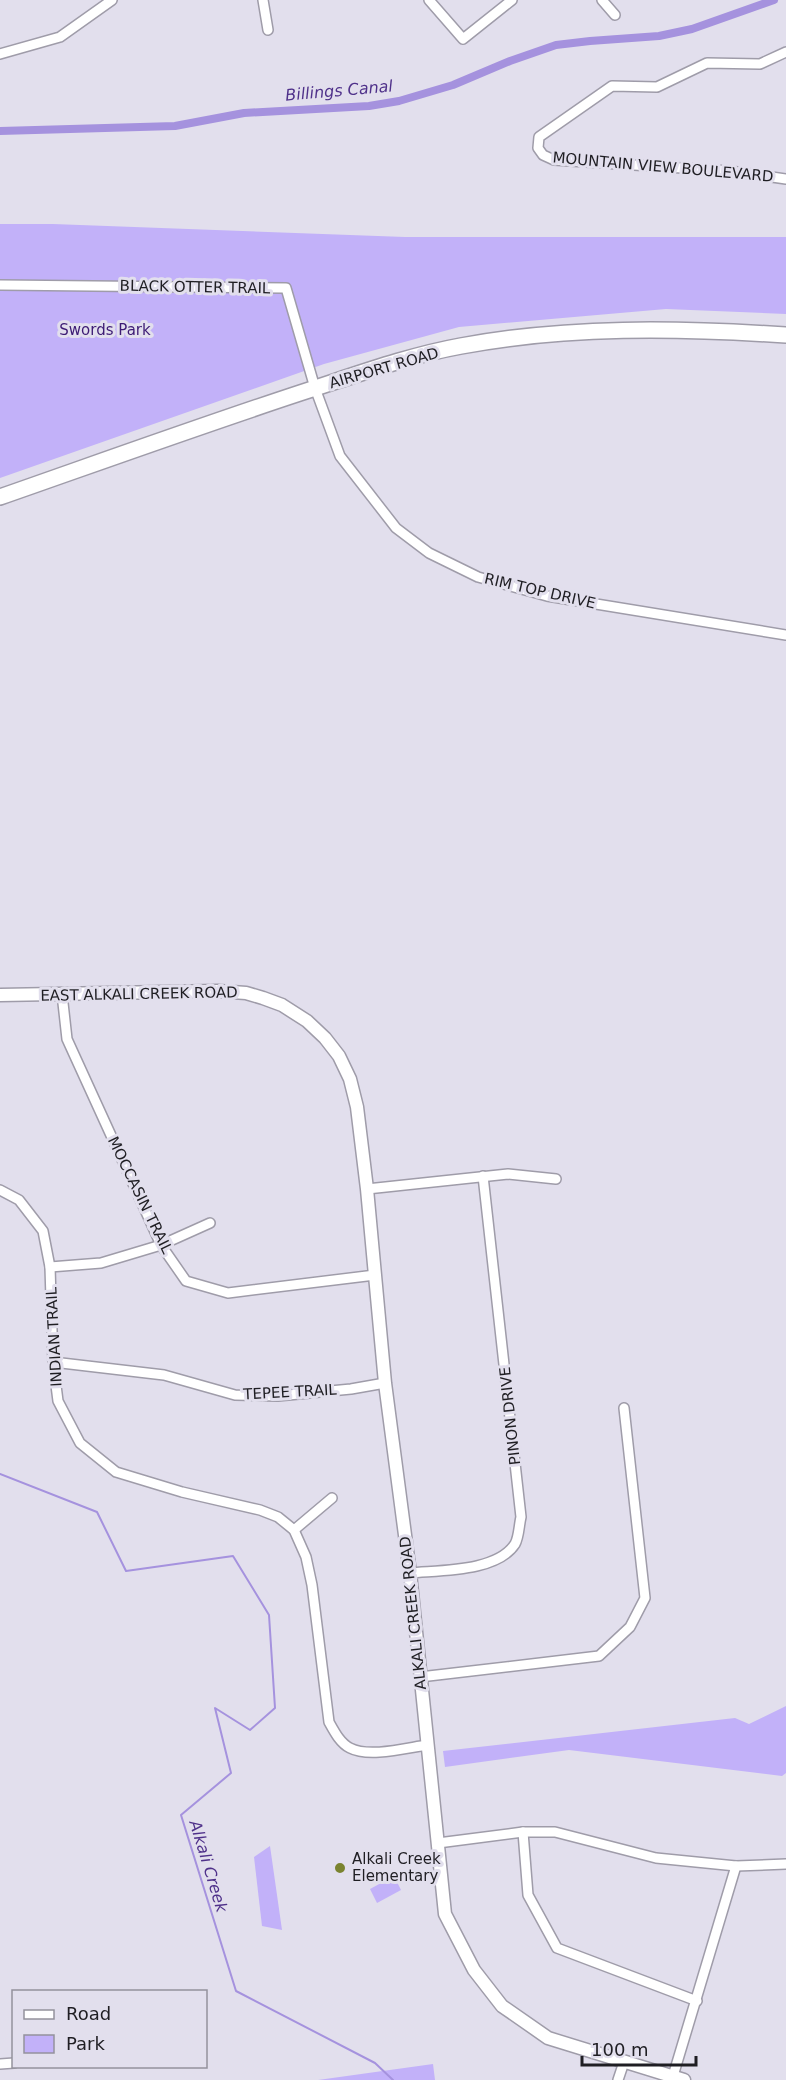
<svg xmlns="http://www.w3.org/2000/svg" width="786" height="2080" font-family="'DejaVu Sans',sans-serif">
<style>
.green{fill:#c2b1f9}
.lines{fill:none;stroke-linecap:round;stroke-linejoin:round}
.stream{stroke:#a592de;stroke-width:2}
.canal{stroke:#a592de;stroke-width:8}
.minor-casing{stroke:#9f9ca9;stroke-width:12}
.tertiary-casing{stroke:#9f9ca9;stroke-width:15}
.trunk-casing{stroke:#9f9ca9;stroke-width:18}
.minor{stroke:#fff;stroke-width:9}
.tertiary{stroke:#fff;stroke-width:12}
.trunk{stroke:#fff;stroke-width:15}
.poi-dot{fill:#7a832f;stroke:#e2dfed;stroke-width:2}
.labels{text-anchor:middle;stroke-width:6;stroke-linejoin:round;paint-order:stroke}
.street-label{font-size:15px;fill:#1f1e23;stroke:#e2dfed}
.park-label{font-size:15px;fill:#3d1b74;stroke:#e2dfed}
.poi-label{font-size:15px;fill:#1f1e23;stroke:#e2dfed;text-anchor:start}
.water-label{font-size:16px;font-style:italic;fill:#4f318a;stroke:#e2dfed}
</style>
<rect width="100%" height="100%" fill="#e2dfed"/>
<g class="green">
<path d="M0,224H53L405,237H786V314L666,309L459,327L324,364L0,478Z"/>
<path d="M786,1706V1773L782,1776L569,1750L445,1767L443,1751L735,1718L749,1724Z"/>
<path d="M270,1846L282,1930L262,1926L254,1857Z"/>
<path d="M394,1876L401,1890L377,1903L370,1889Z"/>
<path d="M433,2064L435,2080H318Z"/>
</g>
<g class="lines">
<path class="stream" d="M0,1474L97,1512L126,1571L233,1556L269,1615L275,1708L250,1730L215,1708L231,1773L181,1815L236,1991L375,2063L393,2080"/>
<path class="canal" d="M0,131L175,126L244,113L369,106L399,101L453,85L510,61L556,45L590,41L659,36L692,29L774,0"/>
<g class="minor-casing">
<g id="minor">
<path d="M263,0L268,30"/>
<path d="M429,0L463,39L512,0"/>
<path d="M602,0L615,15"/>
<path d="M786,52L760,64L707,63L657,87L612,86L539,137L538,148L543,155L554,160L730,171L786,179"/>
<path d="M0,54L60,37L112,0"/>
<path d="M0,285L286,288L315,388L340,456L396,528L429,553L478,577L547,596L786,635"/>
<path d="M62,994L67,1039L161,1245L186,1281L228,1293L375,1275"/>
<path d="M367,1189L508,1174L556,1179"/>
<path d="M0,1190L19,1200L43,1231L50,1267L53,1362L58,1401L80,1443L116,1472L182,1492L260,1510L278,1517L294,1530L306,1557L312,1585L329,1722C334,1731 340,1743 350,1748C369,1758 406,1748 427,1745"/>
<path d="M50,1267L101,1263L161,1245L210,1223"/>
<path d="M53,1362L164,1375L235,1395L278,1396L351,1389L385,1383"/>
<path d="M294,1530L332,1498"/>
<path d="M410,1573C440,1570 497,1572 515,1544C519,1537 519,1525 521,1517L483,1176"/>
<path d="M420,1677L599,1656L630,1627L645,1598L624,1408"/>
<path d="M523,1832L528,1895L557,1948L697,2001"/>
<path d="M438,1843L523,1832H555L656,1858L736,1866L786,1864"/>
<path d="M0,2064L14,2063"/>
<path d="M673,2076L736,1866"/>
<path d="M618,2080L624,2062"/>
</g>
</g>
<g class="tertiary-casing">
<path id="tertiary" d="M0,995L218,991L246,993L263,998L282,1005L307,1021L325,1038L339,1056L350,1079L357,1107L367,1189L385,1383L410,1573L445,1914L474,1970L502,2006L548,2038L684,2080"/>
</g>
<g class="trunk-casing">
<path id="trunk" d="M0,497C100,462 200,426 300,393C353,376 406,356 461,346C568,326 678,328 786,335"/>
</g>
<use href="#minor" class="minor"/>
<use href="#tertiary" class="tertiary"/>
<use href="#trunk" class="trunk"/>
</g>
<circle class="poi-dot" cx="340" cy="1868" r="6"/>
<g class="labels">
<g class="street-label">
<text transform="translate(663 167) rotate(5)" y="5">MOUNTAIN VIEW BOULEVARD</text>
<text transform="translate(195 287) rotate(1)" y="5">BLACK OTTER TRAIL</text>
<text transform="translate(384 368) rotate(-16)" y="5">AIRPORT ROAD</text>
<text transform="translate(540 591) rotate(13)" y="5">RIM TOP DRIVE</text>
<text transform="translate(139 994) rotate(-1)" y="5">EAST ALKALI CREEK ROAD</text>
<text transform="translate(140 1195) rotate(64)" y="5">MOCCASIN TRAIL</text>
<text transform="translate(54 1337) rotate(-93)" y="5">INDIAN TRAIL</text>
<text transform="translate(290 1392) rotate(-3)" y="5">TEPEE TRAIL</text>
<text transform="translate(510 1416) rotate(-96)" y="5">PINON DRIVE</text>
<text transform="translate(413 1613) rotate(-96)" y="5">ALKALI CREEK ROAD</text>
</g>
<g class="park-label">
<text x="105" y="335">Swords Park</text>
</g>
<g class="poi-label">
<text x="352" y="1864">Alkali Creek<tspan x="352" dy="17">Elementary</tspan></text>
</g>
<g class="water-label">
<text transform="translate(339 90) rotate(-5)" y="6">Billings Canal</text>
<text transform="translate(209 1866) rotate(73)" y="6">Alkali Creek</text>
</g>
</g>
<rect x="12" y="1990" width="195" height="78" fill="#e2dfed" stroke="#94929c" stroke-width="1.5"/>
<rect x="24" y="2010" width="30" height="9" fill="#ffffff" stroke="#94929c" stroke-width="1.5"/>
<text x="66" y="2020" font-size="18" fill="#1f1e23">Road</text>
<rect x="24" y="2035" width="30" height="18" fill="#c2b1f9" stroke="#94929c" stroke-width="1.5"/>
<text x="66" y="2050" font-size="18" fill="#1f1e23">Park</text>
<path d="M582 2056v9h114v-9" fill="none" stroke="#1f1e23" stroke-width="3"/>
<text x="591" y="2056" font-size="18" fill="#1f1e23" stroke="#e2dfed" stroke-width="4.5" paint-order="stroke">100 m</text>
</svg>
